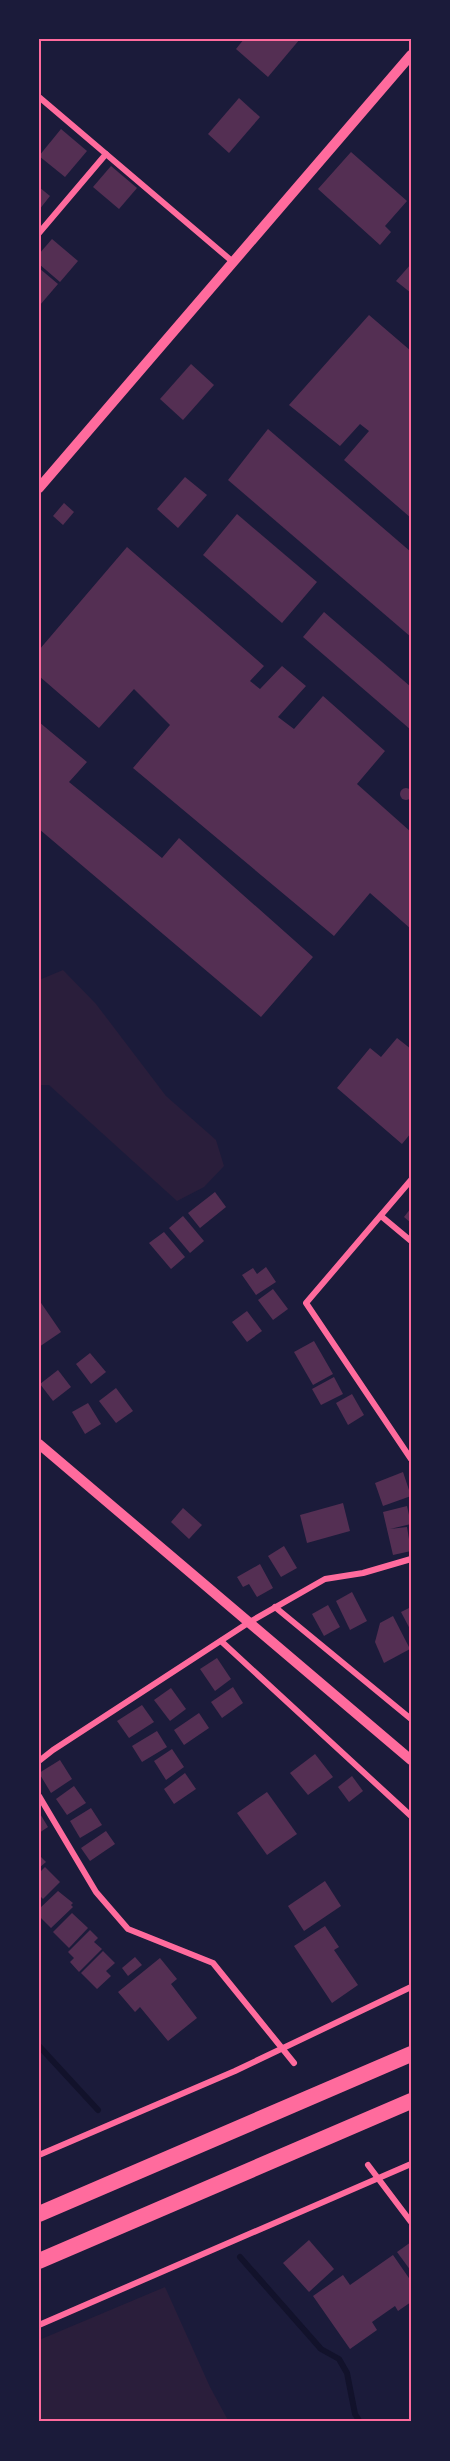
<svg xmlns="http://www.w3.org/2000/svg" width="450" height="2461" font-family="Karla,sans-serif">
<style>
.green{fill:#2a1e3b}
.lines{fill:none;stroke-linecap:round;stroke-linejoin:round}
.stream{stroke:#12122b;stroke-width:6}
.building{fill:#542f53}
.minor{stroke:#ff6b9d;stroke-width:6}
.tertiary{stroke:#ff6b9d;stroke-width:10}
.motorway{stroke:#ff6b9d;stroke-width:16}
.neatline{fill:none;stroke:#ff6b9d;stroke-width:2}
</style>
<rect width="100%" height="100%" fill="#1b1b3a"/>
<g class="green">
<path d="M63,970L96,1004L166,1096L216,1140L224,1166L204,1187L177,1201L49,1085H39V980Z"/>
<path d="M165,2287L210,2387L229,2422H39V2340Z"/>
</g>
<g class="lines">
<g class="stream">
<path d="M39,2046L98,2110"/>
<path d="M240,2257L321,2349L339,2359L347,2373L355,2414L360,2422"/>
</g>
</g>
<g class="building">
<path d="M244,39H300L268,77L236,49Z"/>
<path d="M239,98L260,117L229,153L208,134Z"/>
<path d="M61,129L87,151L65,177L39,156Z"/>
<path d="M351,152L407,201L385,226L391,232L380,245L318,189Z"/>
<path d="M111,166L137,188L119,209L93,187Z"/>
<path d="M39,187L50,196L39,210Z"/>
<path d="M52,239L78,261L60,282L39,264V254Z"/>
<path d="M411,264V293L396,281Z"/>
<path d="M39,268L58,284L40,305L39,304Z"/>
<path d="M369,315L411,351V518L344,460L369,431L360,424L340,446L289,405Z"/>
<path d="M191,364L214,385L183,420L160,399Z"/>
<path d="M268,429L411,552V637L228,480Z"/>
<path d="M185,477L207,495L178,528L157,509Z"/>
<path d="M64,503L74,512L63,525L53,516Z"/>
<path d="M237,514L317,582L282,623L203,555Z"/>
<path d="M127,547L264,666L250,681L260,689L282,666L306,686L278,717L294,729L323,696L385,751L357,784L411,832V929L370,893L334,936L133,768L170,725L134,689L99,728L39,676V650Z"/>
<path d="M324,612L411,687V730L303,637Z"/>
<path d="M39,722L87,762L69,782L162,858L179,838L313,957L261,1017L39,829Z"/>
<circle cx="406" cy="794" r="6"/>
<path d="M397,1038L411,1049V1133L402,1144L337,1088L370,1048L381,1057Z"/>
<path d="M215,1192L226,1207L200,1228L188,1213Z"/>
<path d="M411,1208V1223L404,1217Z"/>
<path d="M183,1216L204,1241L190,1253L169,1228Z"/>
<path d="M164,1232L185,1257L171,1269L149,1243Z"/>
<path d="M266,1267L276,1282L256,1295L242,1275L253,1268L257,1274Z"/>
<path d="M273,1289L288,1309L273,1320L258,1300Z"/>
<path d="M39,1300L61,1332L39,1347Z"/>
<path d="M247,1311L262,1331L247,1342L232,1322Z"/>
<path d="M314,1341L333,1374L313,1385L294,1352Z"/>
<path d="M90,1353L106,1372L91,1384L76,1364Z"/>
<path d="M58,1370L71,1387L53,1401L40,1384Z"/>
<path d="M334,1377L343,1394L321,1405L312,1389Z"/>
<path d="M116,1388L133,1411L116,1423L99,1401Z"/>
<path d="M352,1394L364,1415L348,1425L336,1403Z"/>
<path d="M88,1403L101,1424L85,1434L72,1412Z"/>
<path d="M403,1472L411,1496L383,1506L375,1483Z"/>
<path d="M343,1503L350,1531L307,1543L300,1515Z"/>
<path d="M407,1506L411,1524L390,1529L407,1527L411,1551L393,1555L383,1512Z"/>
<path d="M183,1508L202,1525L189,1539L171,1522Z"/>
<path d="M284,1546L297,1568L281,1577L268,1556Z"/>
<path d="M260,1564L273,1588L257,1597L249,1584L243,1587L237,1577Z"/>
<path d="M352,1592L367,1621L350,1630L336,1601Z"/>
<path d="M328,1605L340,1627L324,1636L312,1614Z"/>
<path d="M411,1607V1631L401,1612Z"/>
<path d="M393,1616L410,1649L384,1663L375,1642L380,1623Z"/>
<path d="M217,1658L231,1679L215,1691L200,1669Z"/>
<path d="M233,1687L243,1703L222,1718L211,1702Z"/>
<path d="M171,1688L186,1709L170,1721L154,1700Z"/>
<path d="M142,1705L154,1722L129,1738L117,1721Z"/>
<path d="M199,1713L209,1728L184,1745L174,1730Z"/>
<path d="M157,1731L167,1747L142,1762L132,1746Z"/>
<path d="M172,1749L184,1767L166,1780L154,1761Z"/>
<path d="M315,1754L333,1777L308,1795L290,1773Z"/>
<path d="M60,1760L72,1779L51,1793L39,1773Z"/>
<path d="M185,1773L196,1789L174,1804L164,1789Z"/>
<path d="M352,1776L363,1791L349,1802L338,1787Z"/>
<path d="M74,1786L86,1803L67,1815L56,1799Z"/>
<path d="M267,1792L297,1834L267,1855L237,1813Z"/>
<path d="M91,1808L102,1825L80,1838L70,1821Z"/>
<path d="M39,1812L48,1827L39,1833Z"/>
<path d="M106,1831L115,1844L90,1861L81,1848Z"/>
<path d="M39,1855L46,1862L39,1868Z"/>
<path d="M45,1867L60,1882L43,1899L39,1895V1873Z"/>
<path d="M325,1881L341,1906L304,1931L288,1906Z"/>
<path d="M58,1891L73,1903L71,1905L73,1907L51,1928L39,1916V1909Z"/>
<path d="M72,1913L88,1928L69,1948L53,1932Z"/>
<path d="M325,1926L339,1947L334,1950L358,1985L332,2003L294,1946Z"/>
<path d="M90,1930L98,1938L94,1942L102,1949L79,1972L70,1962L74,1958L68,1952Z"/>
<path d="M103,1951L115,1963L106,1971L111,1976L97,1989L81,1973Z"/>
<path d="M135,1957L142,1965L128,1976L122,1968Z"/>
<path d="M160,1958L177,1979L171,1984L197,2018L168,2041L140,2007L135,2012L118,1992Z"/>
<path d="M309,2240L334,2269L309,2292L283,2263Z"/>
<path d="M411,2242V2271L397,2252Z"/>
<path d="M393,2255L411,2281V2302L398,2311L395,2306L372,2322L377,2330L350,2349L313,2296L343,2275L350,2285Z"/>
</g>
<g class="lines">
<g class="minor">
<path d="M39,97L233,262"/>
<path d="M39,233L106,154"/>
<path d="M411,1180L306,1303L411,1459"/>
<path d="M381,1216L411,1241"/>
<path d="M275,1607L411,1719"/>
<path d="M221,1641L411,1816"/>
<path d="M39,1761L53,1750L248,1623L325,1579L363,1573L411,1559"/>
<path d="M39,1796L96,1892L128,1929L213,1963L294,2063"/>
<path d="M39,2155L235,2071L411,1987"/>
<path d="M368,2165L411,2222"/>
<path d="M39,2325L411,2164"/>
</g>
<g class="tertiary">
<path d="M39,488L411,55"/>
<path d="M39,1444L411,1760"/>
</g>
<g class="motorway">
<path d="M39,2214L411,2054"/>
<path d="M39,2261L411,2101"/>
</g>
</g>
<rect width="450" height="2461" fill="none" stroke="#1b1b3a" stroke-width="81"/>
<rect x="40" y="40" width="370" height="2380" class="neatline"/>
</svg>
